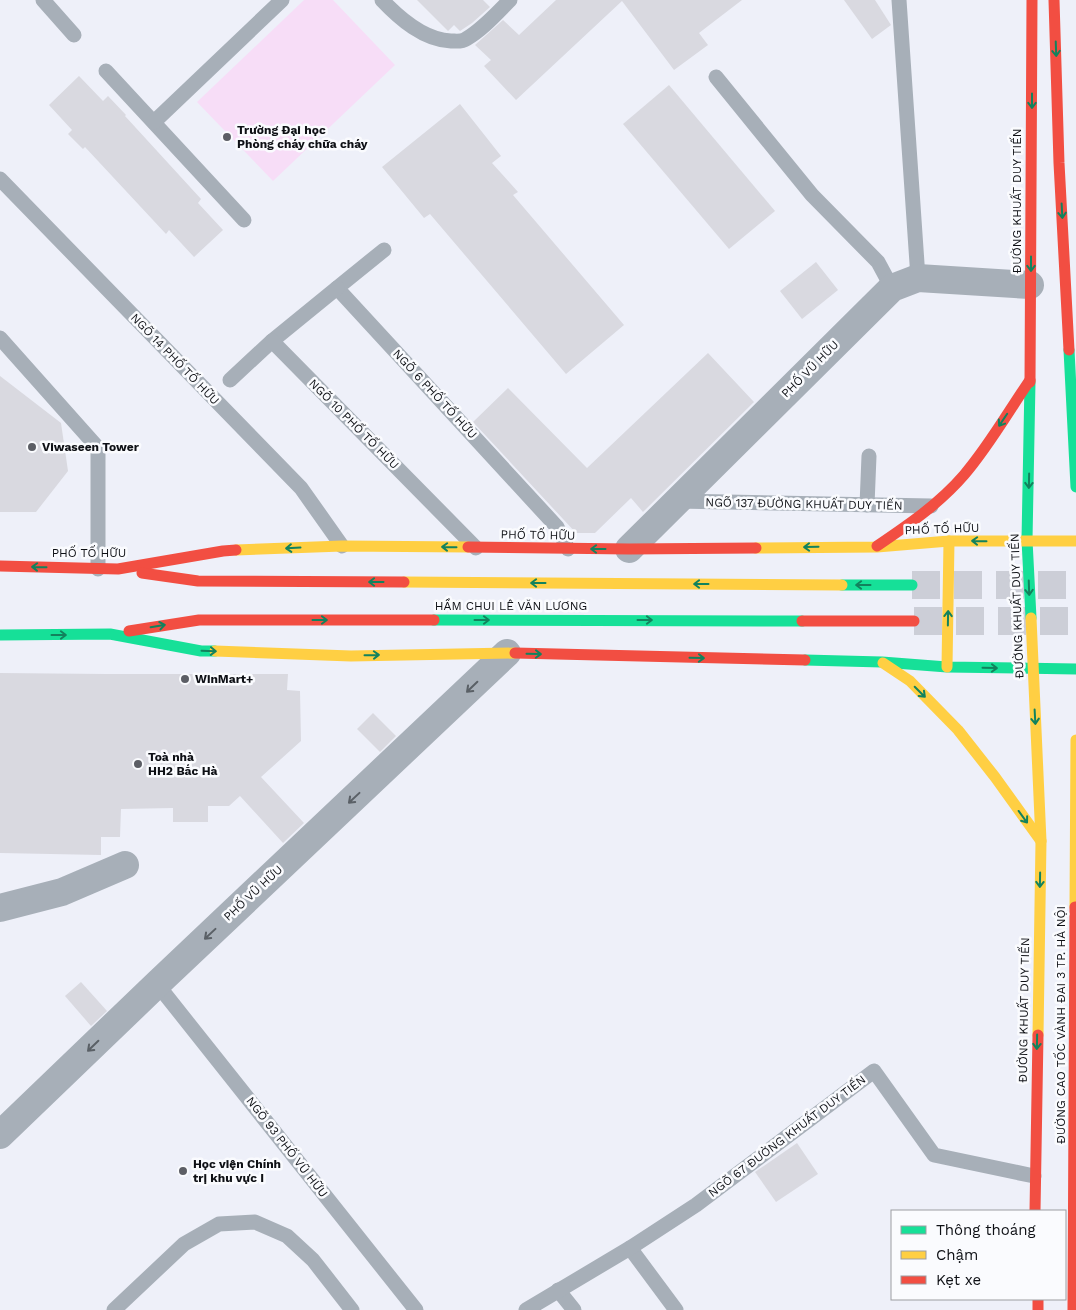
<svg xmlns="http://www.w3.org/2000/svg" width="1076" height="1310" font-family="'Work Sans',sans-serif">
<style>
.green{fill:#f7ddf7}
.building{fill:#d9d9e0}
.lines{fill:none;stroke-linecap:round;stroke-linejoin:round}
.primary-tunnel{stroke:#ccced7;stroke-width:28;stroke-dasharray:28 14;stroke-linecap:butt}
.lane{stroke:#a7afb8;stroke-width:15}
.street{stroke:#a7afb8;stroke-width:28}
.fast{stroke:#16e098;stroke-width:11}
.slow{stroke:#ffcf43;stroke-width:11}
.jam{stroke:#f24e42;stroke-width:11}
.slow-bridge{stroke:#ffcf43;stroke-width:11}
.jam-bridge{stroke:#f24e42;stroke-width:11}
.oneway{stroke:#12825d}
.oneway2{stroke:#5a6066}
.poi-dot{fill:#5c5e65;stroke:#fafbfe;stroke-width:2}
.labels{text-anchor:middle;stroke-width:5;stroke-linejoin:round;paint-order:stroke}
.poi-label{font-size:12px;font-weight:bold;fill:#0e1015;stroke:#fafbfe;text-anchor:start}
.street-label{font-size:12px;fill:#0e1015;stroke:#fafbfe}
</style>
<rect width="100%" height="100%" fill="#eef0f9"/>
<path class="green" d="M304,0H333L395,65L273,181L197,102Z"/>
<g class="building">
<path d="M417,0H483L490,7L472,23L460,31L454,25L448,31Z"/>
<path d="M556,0H742L699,33L708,45L674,70L622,1L516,100L484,66L491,60L475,45L503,20L519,35Z"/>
<path d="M844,0H875L891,25L872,39Z"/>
<path d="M79,76L103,101L108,96L126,115L125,116L201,199L198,203L223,230L194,257L169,230L166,234L85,147L83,149L68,134L72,130L49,105Z"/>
<path d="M669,85L775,211L729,249L623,124Z"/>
<path d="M460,104L501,156L492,163L518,192L513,195L624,325L566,374L430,214L424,218L382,167Z"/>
<path d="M816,262L838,290L802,319L780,291Z"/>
<path d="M708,353L754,402L643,512L631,498L595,533H576L473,422L508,388L587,468Z"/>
<path d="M0,376L61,423L68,471L36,512H0Z"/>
<path d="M0,673L106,674H288L287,690L300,691L301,741L261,777L304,823L283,843L240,796L229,806H208V822H173V808L121,809L120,837H101V855L0,853Z"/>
<path d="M373,713L396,736L380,752L357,729Z"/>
<path d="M81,982L107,1011L91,1026L65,996Z"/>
<path d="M797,1143L818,1174L776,1202L755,1172Z"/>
</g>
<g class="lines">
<g class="primary-tunnel">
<path d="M912,585H1076"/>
<path d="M914,621H1076"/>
</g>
<g class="lane">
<path d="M43,0L74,35"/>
<path d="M382,0C400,19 424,40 451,41C456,41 462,42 466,39C483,29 496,14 510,0"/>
<path d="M899,0L918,278"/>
<path d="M106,71L244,220"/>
<path d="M716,77L812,195L878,262L892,288"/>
<path d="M154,122L282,0"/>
<path d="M0,179L301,488L342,546"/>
<path d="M384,250L337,288L557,527L568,549"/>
<path d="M0,338L98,448V569"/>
<path d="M272,341L337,288"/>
<path d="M230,380L272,341L476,548"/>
<path d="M677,501L931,506"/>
<path d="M867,505L869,456"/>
<path d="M157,984L416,1310"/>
<path d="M630,1248L676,1310"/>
<path d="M558,1290L574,1310"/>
<path d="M114,1310L184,1244L219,1224L255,1222L287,1236L313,1260L352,1310"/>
<path d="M526,1310L630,1248L696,1205L874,1071L934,1155L1034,1176"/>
</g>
<g class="street">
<path d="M629,549L892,288L918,278L1030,285"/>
<path d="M0,908L62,892L125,865"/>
<path d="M0,1135L157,984L507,653"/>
</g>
<g class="fast">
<path d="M1069,350L1076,487"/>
<path d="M1030,382L1027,540L1031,618"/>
<path d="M842,585H912"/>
<path d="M434,620L802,621"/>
<path d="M0,635L110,634L201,651H215"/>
<path d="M805,660L882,662L947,667L1076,669"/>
</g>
<g class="slow">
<path d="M756,548L877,547L949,541H1076"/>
<path d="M236,550L342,546L468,547"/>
<path d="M404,582L842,585"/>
<path d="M1031,618L1041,841L1038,1035"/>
<path d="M215,651L351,656L515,653"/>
<path d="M883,663L910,681L958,730L995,777L1041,841"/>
<path d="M947,667L949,541"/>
</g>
<g class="jam">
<path d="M1054,0L1059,163L1069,350"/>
<path d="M1030,382L1032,0"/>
<path d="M877,546C908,525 939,504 964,475C989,446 1008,412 1030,380"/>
<path d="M468,547L629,549L756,548"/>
<path d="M0,566L118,569L223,551L236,550"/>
<path d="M142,573L198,581L404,582"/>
<path d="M802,621H914"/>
<path d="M129,631L199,620H434"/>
<path d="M515,653L805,660"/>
<path d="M1035,1211L1038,1035"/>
<path d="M1038,1299V1310"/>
</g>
<path class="slow-bridge" d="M1075,907L1076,740"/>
<path class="jam-bridge" d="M1073,1310L1075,907"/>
</g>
<defs><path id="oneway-shaft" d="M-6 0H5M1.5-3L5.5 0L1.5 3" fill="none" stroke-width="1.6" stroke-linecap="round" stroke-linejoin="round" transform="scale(1.25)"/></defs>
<g class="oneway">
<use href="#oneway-shaft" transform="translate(1056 49) rotate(88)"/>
<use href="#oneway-shaft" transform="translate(1032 101) rotate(90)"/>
<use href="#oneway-shaft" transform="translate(1062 211) rotate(87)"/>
<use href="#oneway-shaft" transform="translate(1031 264) rotate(90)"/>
<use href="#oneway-shaft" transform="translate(1003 420) rotate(124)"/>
<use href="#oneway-shaft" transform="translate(1029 481) rotate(91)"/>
<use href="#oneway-shaft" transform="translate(979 541) rotate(-179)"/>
<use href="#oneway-shaft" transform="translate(449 547) rotate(-179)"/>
<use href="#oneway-shaft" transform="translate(811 547) rotate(179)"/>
<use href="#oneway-shaft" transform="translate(293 548) rotate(177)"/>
<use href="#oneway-shaft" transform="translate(598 549) rotate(-180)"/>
<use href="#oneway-shaft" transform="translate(39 567) rotate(-179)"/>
<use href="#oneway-shaft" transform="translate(376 582) rotate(-180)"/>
<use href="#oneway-shaft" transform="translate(538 583) rotate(-180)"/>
<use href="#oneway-shaft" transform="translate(701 584) rotate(-180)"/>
<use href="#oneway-shaft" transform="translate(863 585) rotate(-180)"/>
<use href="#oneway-shaft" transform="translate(1029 588) rotate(88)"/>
<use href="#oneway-shaft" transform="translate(948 618) rotate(-89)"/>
<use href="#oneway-shaft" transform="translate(320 620)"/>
<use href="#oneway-shaft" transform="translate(482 620)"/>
<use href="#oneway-shaft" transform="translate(645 620)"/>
<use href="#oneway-shaft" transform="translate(158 626) rotate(-9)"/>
<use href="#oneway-shaft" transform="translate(59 635)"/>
<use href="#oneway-shaft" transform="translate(209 651) rotate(2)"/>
<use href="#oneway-shaft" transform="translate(534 654) rotate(1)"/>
<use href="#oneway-shaft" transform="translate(372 655) rotate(-1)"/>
<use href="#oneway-shaft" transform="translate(697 658) rotate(1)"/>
<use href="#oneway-shaft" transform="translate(990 668) rotate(1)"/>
<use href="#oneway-shaft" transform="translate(920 692) rotate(45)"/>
<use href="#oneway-shaft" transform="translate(1035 717) rotate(87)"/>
<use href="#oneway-shaft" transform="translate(1023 817) rotate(54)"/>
<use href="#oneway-shaft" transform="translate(1040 880) rotate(91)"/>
<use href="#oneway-shaft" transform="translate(1037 1042) rotate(91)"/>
</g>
<g class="oneway2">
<use href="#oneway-shaft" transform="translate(472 687) rotate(136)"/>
<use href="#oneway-shaft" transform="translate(354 798) rotate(137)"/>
<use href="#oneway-shaft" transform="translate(210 934) rotate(137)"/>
<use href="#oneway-shaft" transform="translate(93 1046) rotate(136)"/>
</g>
<g class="poi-dot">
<circle cx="227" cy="137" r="5"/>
<circle cx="32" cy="447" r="5"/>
<circle cx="185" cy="679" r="5"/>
<circle cx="138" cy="764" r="5"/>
<circle cx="183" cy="1171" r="5"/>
</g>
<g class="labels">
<g class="poi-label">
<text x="237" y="134">Trường Đại học<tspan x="237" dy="14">Phòng cháy chữa cháy</tspan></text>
<text x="42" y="451">Viwaseen Tower</text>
<text x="195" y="683">WinMart+</text>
<text x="148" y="761">Toà nhà<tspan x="148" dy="14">HH2 Bắc Hà</tspan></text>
<text x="193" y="1168">Học viện Chính<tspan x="193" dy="14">trị khu vực I</tspan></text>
</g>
<g class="street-label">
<text transform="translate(1017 201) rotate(-90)" y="4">ĐƯỜNG KHUẤT DUY TIẾN</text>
<text transform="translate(175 359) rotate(46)" y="4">NGÕ 14 PHỐ TỐ HỮU</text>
<text transform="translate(810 369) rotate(-45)" y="4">PHỐ VŨ HỮU</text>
<text transform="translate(435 394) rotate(47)" y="4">NGÕ 6 PHỐ TỐ HỮU</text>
<text transform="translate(354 424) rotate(45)" y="4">NGÕ 10 PHỐ TỐ HỮU</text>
<text transform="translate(804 504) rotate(1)" y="4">NGÕ 137 ĐƯỜNG KHUẤT DUY TIẾN</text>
<text transform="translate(942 529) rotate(-2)" y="4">PHỐ TỐ HỮU</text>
<text transform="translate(538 535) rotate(1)" y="4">PHỐ TỐ HỮU</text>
<text x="89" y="557">PHỐ TỐ HỮU</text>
<text x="511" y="610">HẦM CHUI LÊ VĂN LƯƠNG</text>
<text transform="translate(1017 606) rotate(-92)" y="4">ĐƯỜNG KHUẤT DUY TIẾN</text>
<text transform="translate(253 893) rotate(-43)" y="4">PHỐ VŨ HỮU</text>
<text transform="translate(1024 1010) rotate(-89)" y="4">ĐƯỜNG KHUẤT DUY TIẾN</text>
<text transform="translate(1061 1025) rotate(-90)" y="4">ĐƯỜNG CAO TỐC VÀNH ĐAI 3 TP. HÀ NỘI</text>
<text transform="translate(787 1136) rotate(-37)" y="4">NGÕ 67 ĐƯỜNG KHUẤT DUY TIẾN</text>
<text transform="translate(287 1147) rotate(52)" y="4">NGÕ 93 PHỐ VŨ HỮU</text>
</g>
</g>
<rect x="891" y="1210" width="175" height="90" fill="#fafbfe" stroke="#9c9da1"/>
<rect x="901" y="1226" width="25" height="8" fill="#16e098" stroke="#9c9da1"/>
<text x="936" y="1235" font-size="15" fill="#0e1015">Thông thoáng</text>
<rect x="901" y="1251" width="25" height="8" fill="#ffcf43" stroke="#9c9da1"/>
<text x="936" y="1260" font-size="15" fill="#0e1015">Chậm</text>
<rect x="901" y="1276" width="25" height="8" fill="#f24e42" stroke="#9c9da1"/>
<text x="936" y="1285" font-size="15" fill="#0e1015">Kẹt xe</text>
</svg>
